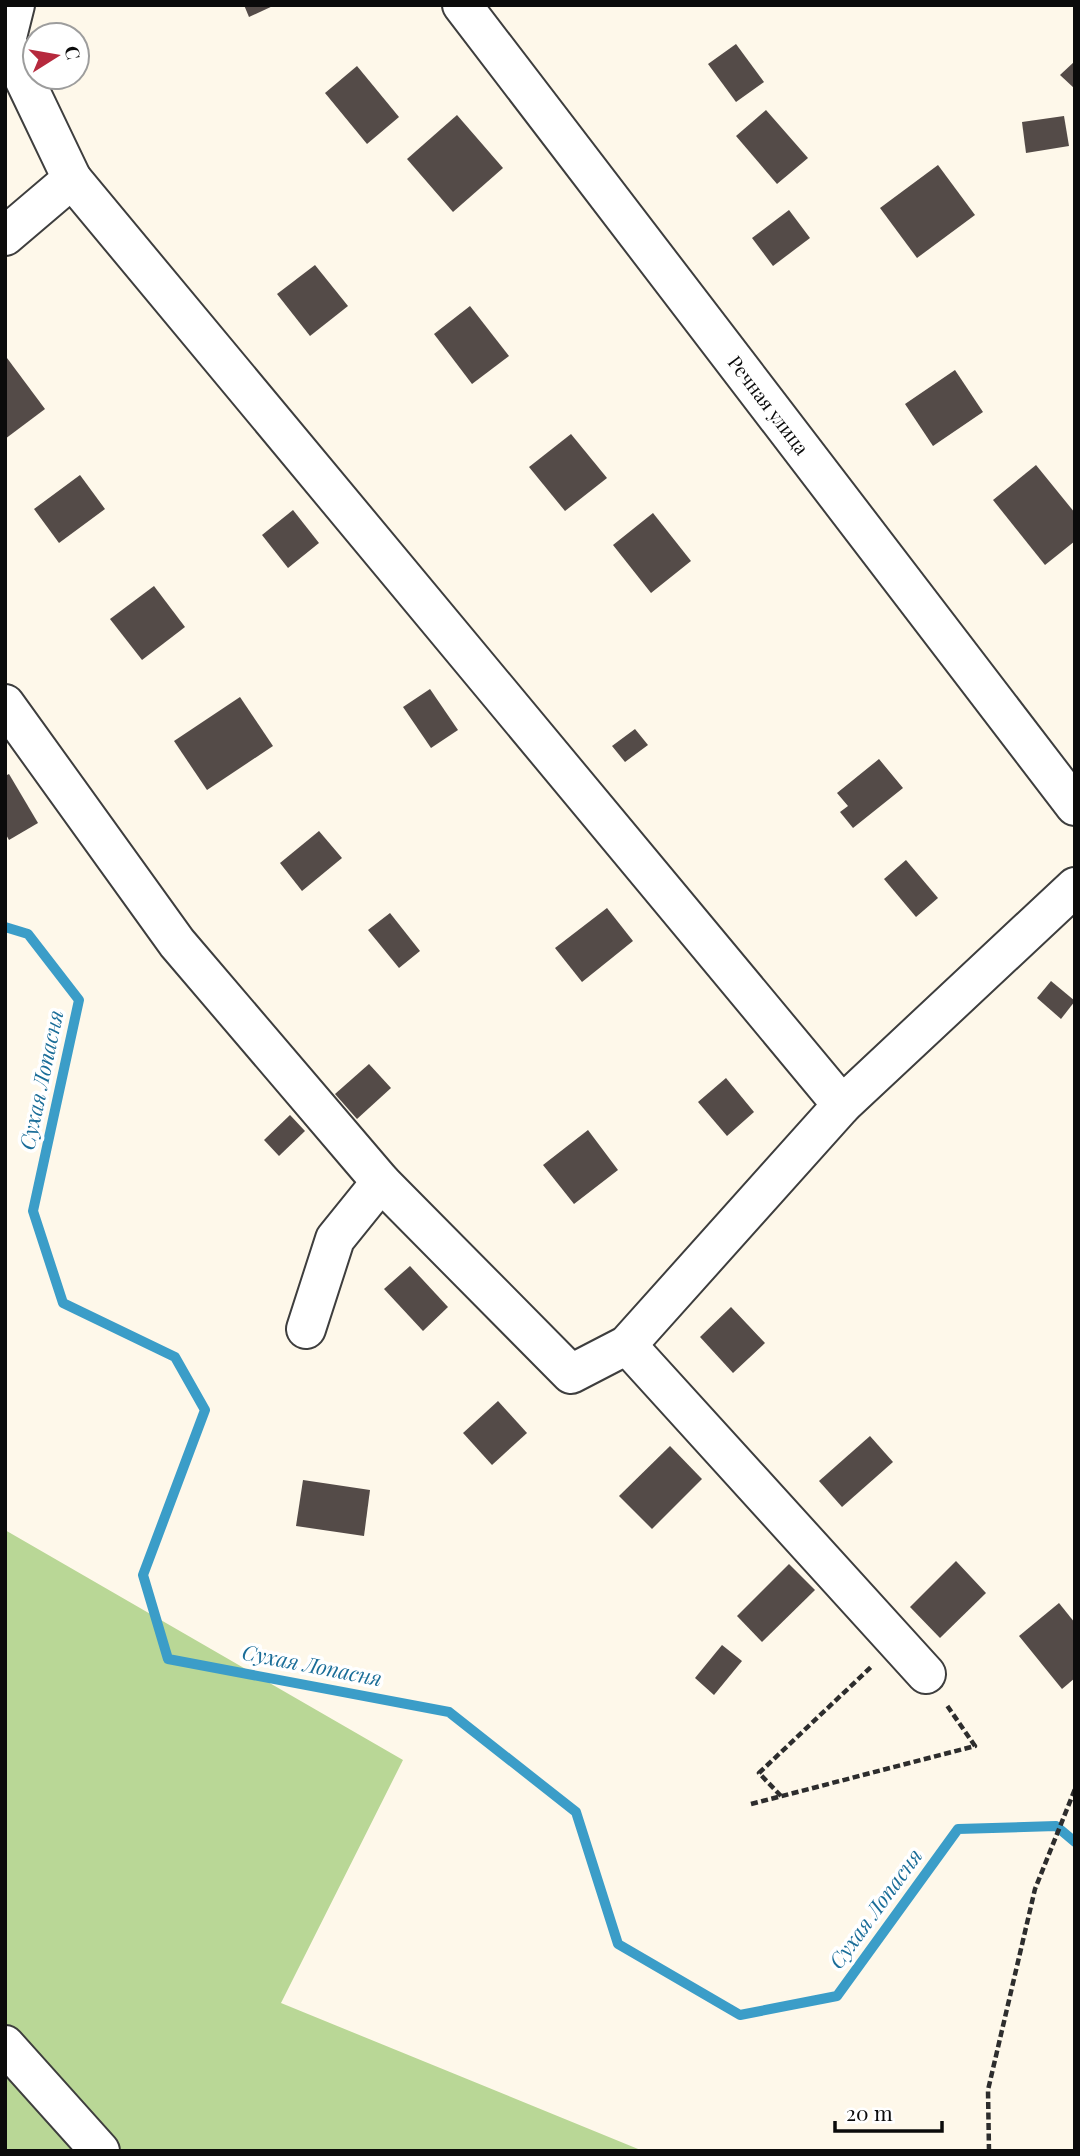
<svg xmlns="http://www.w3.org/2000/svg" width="1080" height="2156" font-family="'Playfair Display',serif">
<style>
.forest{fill:#b9d796}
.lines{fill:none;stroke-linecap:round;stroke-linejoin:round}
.stream{stroke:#3b9dc8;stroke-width:10}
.building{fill:#544b48}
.minor-casing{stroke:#3e3e3e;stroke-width:42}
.path{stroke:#2d2d2d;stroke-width:4.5;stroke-dasharray:7 3.5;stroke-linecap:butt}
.minor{stroke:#fff;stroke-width:38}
.labels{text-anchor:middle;stroke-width:7;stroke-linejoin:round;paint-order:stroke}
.street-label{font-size:19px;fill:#0b0b0b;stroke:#fff}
.water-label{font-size:21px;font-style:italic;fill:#1a6d98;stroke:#fff}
</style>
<rect width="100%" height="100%" fill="#fef8ea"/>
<path class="forest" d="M5,1530L403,1760L281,2003L643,2151H5Z"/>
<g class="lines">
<path class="stream" d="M5,927L28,934L79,1000L33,1211L63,1303L175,1357L205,1410L143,1575L168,1659L449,1712L576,1812L618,1944L740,2015L837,1996L958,1829L1056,1826L1075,1842"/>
</g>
<g class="building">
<path d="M244,5H275L249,17Z"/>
<path d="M736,44L764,82L736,102L708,64Z"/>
<path d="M1075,61V89L1060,75Z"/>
<path d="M357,66L399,117L367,144L325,93Z"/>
<path d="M766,110L808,158L777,184L736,136Z"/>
<path d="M457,115L503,168L453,212L407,159Z"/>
<path d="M1064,116L1069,146L1026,153L1022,122Z"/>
<path d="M938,165L975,215L917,258L880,208Z"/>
<path d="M789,210L810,238L773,266L752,238Z"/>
<path d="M315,265L348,306L310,336L277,294Z"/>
<path d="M470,306L509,356L472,384L434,334Z"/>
<path d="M7,358L45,409L5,439V360Z"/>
<path d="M955,370L983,412L933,446L905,404Z"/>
<path d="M571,434L607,478L565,511L529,467Z"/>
<path d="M1036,465L1075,513V541L1045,565L993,500Z"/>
<path d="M80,475L105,509L59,543L34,509Z"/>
<path d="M293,510L319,543L288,568L262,535Z"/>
<path d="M653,513L691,561L651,593L613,545Z"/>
<path d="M154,586L185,627L142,660L110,619Z"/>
<path d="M430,689L458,730L431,748L403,707Z"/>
<path d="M240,697L273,746L207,790L174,741Z"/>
<path d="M635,729L648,745L625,762L612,746Z"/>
<path d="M879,759L903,788L853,828L840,812L848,806L837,793Z"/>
<path d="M9,774L38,823L9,840L5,833V776Z"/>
<path d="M319,831L342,858L302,891L280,863Z"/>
<path d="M906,860L938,898L916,917L884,879Z"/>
<path d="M607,908L633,941L582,982L555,948Z"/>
<path d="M390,913L420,951L399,968L368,930Z"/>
<path d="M1051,981L1075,1001L1061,1019L1037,998Z"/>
<path d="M369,1064L391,1088L357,1119L335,1094Z"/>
<path d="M726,1078L754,1112L727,1136L698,1102Z"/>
<path d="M290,1115L305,1131L279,1156L264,1140Z"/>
<path d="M588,1130L618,1170L574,1204L543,1165Z"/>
<path d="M410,1266L448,1307L423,1331L384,1289Z"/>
<path d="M731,1307L765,1343L733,1373L700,1337Z"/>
<path d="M498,1401L527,1433L492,1465L463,1433Z"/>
<path d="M870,1436L893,1462L842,1507L819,1481Z"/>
<path d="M670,1446L702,1479L652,1529L619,1496Z"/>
<path d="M303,1480L370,1490L364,1536L296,1526Z"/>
<path d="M956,1561L986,1593L940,1638L910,1607Z"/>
<path d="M789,1564L815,1590L762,1642L737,1616Z"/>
<path d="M1059,1603L1075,1623V1678L1062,1689L1019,1636Z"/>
<path d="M722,1645L742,1661L714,1695L695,1678Z"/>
</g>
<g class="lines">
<g class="minor-casing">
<g id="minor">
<path id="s1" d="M462,5L1075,806"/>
<path d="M72,179L842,1105"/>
<path d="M5,236L72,179L6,41L15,5"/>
<path d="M5,704L177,943L381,1182L571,1374L627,1345L842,1105L1075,887"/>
<path d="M306,1329L335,1239L381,1182"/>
<path d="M627,1345L926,1674"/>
<path d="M5,2045L100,2151"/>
</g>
</g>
<g class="path">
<path d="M781,1796L759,1773L871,1667"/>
<path d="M751,1804L975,1746L946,1704"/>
<path d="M989,2151L988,2090L1035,1889L1075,1789"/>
</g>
<use href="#minor" class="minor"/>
</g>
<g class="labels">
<g class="street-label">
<text dy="7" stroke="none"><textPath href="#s1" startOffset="504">Речная улица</textPath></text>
</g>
<g class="water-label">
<text transform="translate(42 1080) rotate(-78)" y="7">Сухая Лопасня</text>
<text transform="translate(312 1666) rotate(11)" y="7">Сухая Лопасня</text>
<text transform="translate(876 1909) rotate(-54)" y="7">Сухая Лопасня</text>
</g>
</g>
<rect width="1080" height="2156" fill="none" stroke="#0b0b0b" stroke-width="14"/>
<g transform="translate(56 56) rotate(79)"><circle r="33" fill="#ffffff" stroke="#9d9d9d" stroke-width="2"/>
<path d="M0-5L12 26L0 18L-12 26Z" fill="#b6293d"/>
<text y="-10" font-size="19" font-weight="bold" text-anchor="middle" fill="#0b0b0b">С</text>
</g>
<path d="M835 2121v10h107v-10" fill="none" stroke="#0b0b0b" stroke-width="3.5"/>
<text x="846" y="2121" font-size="21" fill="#0b0b0b" stroke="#ffffff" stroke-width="5" paint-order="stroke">20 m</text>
</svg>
